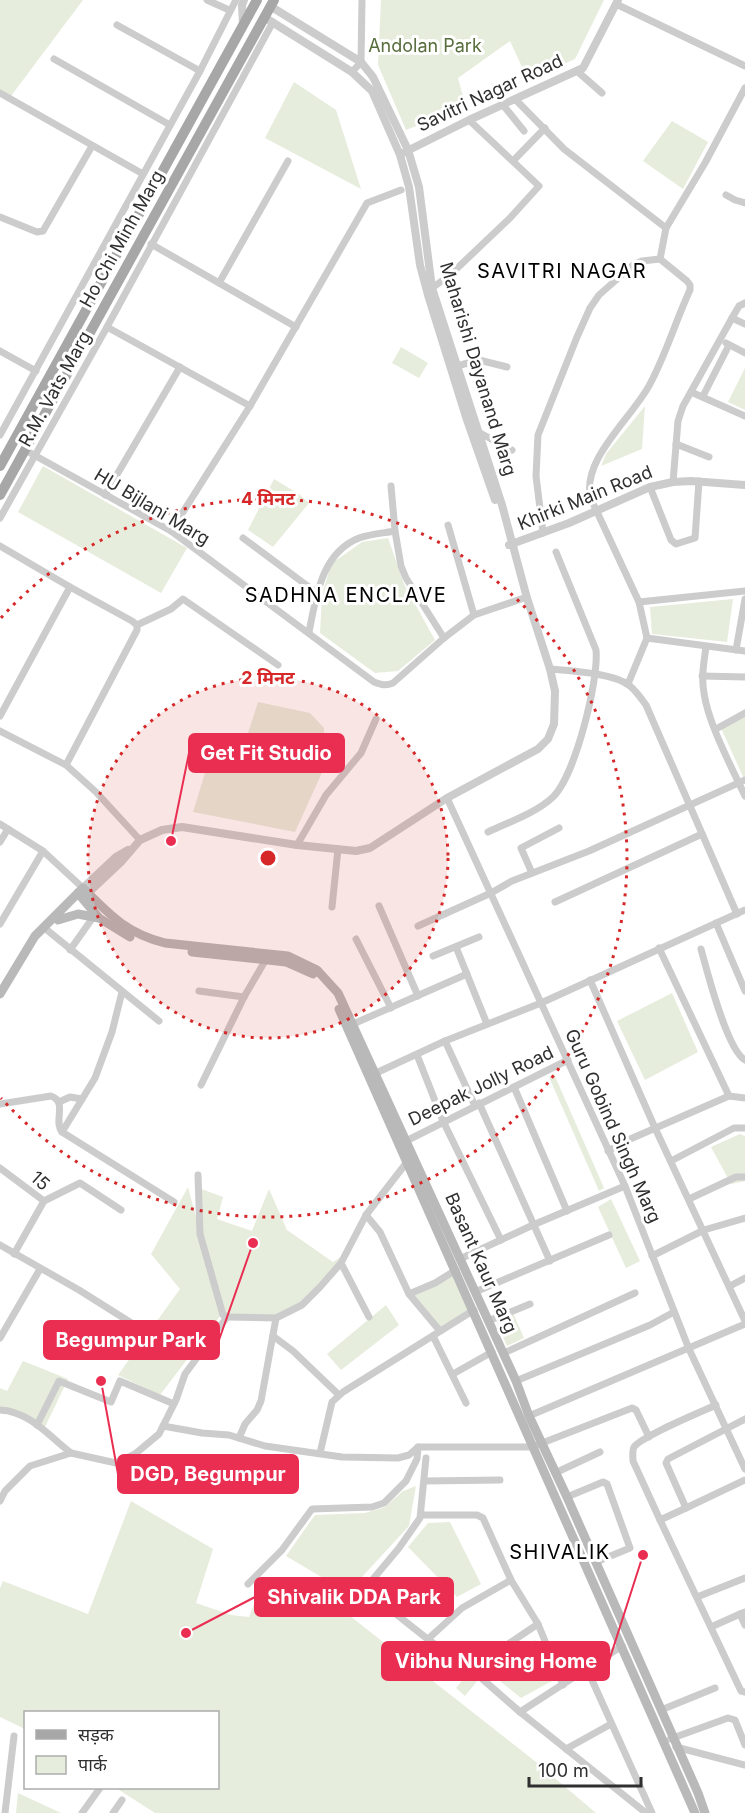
<svg xmlns="http://www.w3.org/2000/svg" width="745" height="1813" font-family="Inter,'Noto Sans Devanagari',sans-serif">
<style>
.green{fill:#e7eddd}
.lines{fill:none;stroke-linecap:round;stroke-linejoin:round}
.minor{stroke:#ccc;stroke-width:7}
.tertiary{stroke:#ccc;stroke-width:8}
.secondary{stroke:#b9b9b9;stroke-width:9}
.primary{stroke:#a7a7a7;stroke-width:10}
.ring{fill:none;stroke:#d62828;stroke-width:3;stroke-dasharray:3 6}
.labels{text-anchor:middle;stroke-width:6;stroke-linejoin:round;paint-order:stroke}
.park-label{font-size:18px;fill:#576c3b;stroke:#fff}
.street-label{font-size:18px;fill:#2f2f2f;stroke:#fff}
.neighbourhood-label{font-size:20px;letter-spacing:1.5px;fill:#000;stroke:#fff}
.centre{fill:#d62828;stroke:#fff;stroke-width:3}
.ring-label{font-size:18px;text-anchor:middle;font-weight:bold;fill:#d62828;stroke:#fff;stroke-width:6;stroke-linejoin:round;paint-order:stroke}
.leader{fill:none;stroke:#e92e51;stroke-width:2}
.callout-dot{fill:#e92e51;stroke:#fff;stroke-width:2}
.callout{fill:#e92e51;stroke:#e92e51;stroke-width:2}
.callout-label{font-size:20px;text-anchor:middle;font-weight:bold;fill:#fff}
</style>
<rect width="100%" height="100%" fill="#fff"/>
<g class="green">
<path d="M0,0H83L11,96L0,90Z"/>
<path d="M381,0H604L575,59L528,80L510,41L458,78L466,107L406,130L378,65Z"/>
<path d="M294,82L336,110L361,189L265,138Z"/>
<path d="M672,121L708,142L683,189L643,161Z"/>
<path d="M401,347L428,363L419,378L392,363Z"/>
<path d="M745,368V410L728,402Z"/>
<path d="M645,406L642,449L601,466L606,454Z"/>
<path d="M43,466L187,548L161,593L18,512Z"/>
<path d="M274,479L299,494L309,503L273,547L248,530Z"/>
<path d="M388,538L404,584L435,640L398,671L375,673L320,633L322,595L331,564L362,542Z"/>
<path d="M733,599L727,642L652,634L650,607Z"/>
<path d="M258,702L310,713L324,728L325,766L295,832L193,812L213,747L224,738L248,733Z"/>
<path d="M745,717V781L721,728Z"/>
<path d="M672,993L698,1052L645,1080L617,1021Z"/>
<path d="M554,1074L604,1188L599,1191L549,1077Z"/>
<path d="M740,1134L745,1136V1181L731,1184L711,1147Z"/>
<path d="M188,1187L196,1217V1187L223,1197L217,1219L252,1231L269,1189L287,1230L333,1262L347,1253L302,1305L281,1316L221,1315L160,1395L118,1375L180,1289L151,1254Z"/>
<path d="M611,1199L640,1261L626,1268L598,1207Z"/>
<path d="M457,1274L474,1310L440,1331L409,1294Z"/>
<path d="M386,1305L399,1325L341,1370L327,1354Z"/>
<path d="M513,1313L524,1338L507,1346L496,1320Z"/>
<path d="M23,1361L68,1379L44,1429L22,1416L0,1410V1388L7,1391Z"/>
<path d="M416,1486L409,1526L336,1605L536,1762L596,1813H155L116,1788H218V1712H26L25,1729L0,1717V1588L3,1581L88,1614L131,1501L213,1549L196,1603L231,1615L249,1617L259,1591L303,1613L323,1578L286,1556L315,1515L365,1513L385,1507L403,1491Z"/>
<path d="M450,1522L481,1584L457,1597L408,1547L428,1523Z"/>
<path d="M535,1640L552,1681L521,1698L485,1669Z"/>
<path d="M468,1673L478,1680L465,1696L456,1688Z"/>
<path d="M18,1793L61,1813H16Z"/>
</g>
<g class="lines">
<g class="minor">
<path d="M207,0L229,10"/>
<path d="M616,4L745,66"/>
<path d="M117,25L200,71"/>
<path d="M54,59L170,125"/>
<path d="M577,71L602,93"/>
<path d="M352,72L361,62L362,0"/>
<path d="M0,93L143,174"/>
<path d="M516,100L564,149L666,228"/>
<path d="M503,105L524,131"/>
<path d="M513,161L545,128"/>
<path d="M726,195L735,200L745,203"/>
<path d="M0,217L37,232L43,231L92,146"/>
<path d="M151,244L296,327"/>
<path d="M219,283L288,161"/>
<path d="M432,288L450,275L510,218L539,186L469,120"/>
<path d="M732,318L745,324"/>
<path d="M107,327L250,406"/>
<path d="M726,343L745,353"/>
<path d="M0,351L36,371"/>
<path d="M457,366L479,360L507,367"/>
<path d="M691,392L745,416"/>
<path d="M703,396L729,345"/>
<path d="M480,433L512,450"/>
<path d="M0,435L200,71L236,0"/>
<path d="M676,444L709,457"/>
<path d="M25,450L171,531L374,682C382,685 386,686 393,683L444,638L474,615L527,597"/>
<path d="M673,482L678,421L683,406L732,318L739,306L745,303"/>
<path d="M650,487L671,540L676,544L695,538L699,481"/>
<path d="M105,495L180,367"/>
<path d="M0,518L107,327L273,22"/>
<path d="M448,525L474,615"/>
<path d="M171,531L250,406L367,203L401,190"/>
<path d="M395,531L401,566L406,578L444,638"/>
<path d="M543,533L536,476L538,435L577,337L590,308L599,295L633,265L642,261L660,259"/>
<path d="M243,538L317,593"/>
<path d="M0,546L70,587L0,716"/>
<path d="M639,602L745,591"/>
<path d="M137,625L171,609L183,599L278,665"/>
<path d="M309,632C316,598 321,553 359,538C370,534 384,533 395,531L391,486"/>
<path d="M647,638L745,651"/>
<path d="M706,647C704,662 701,677 704,693C708,723 732,768 745,796"/>
<path d="M736,650L745,599"/>
<path d="M550,669C571,671 614,673 630,686C636,691 641,698 646,705L737,914"/>
<path d="M702,676L745,677"/>
<path d="M628,684L647,638L639,602L591,499C580,460 633,417 650,384C666,354 676,320 690,290V285L687,281L660,259L666,228L705,163L745,88"/>
<path d="M716,729L745,713"/>
<path d="M0,731L66,765L96,792L140,840"/>
<path d="M66,765L137,630V625L132,621L70,587"/>
<path d="M447,798L625,1186L689,1349L745,1469"/>
<path d="M0,824L43,851L83,888"/>
<path d="M488,832C509,822 536,813 553,797C575,776 599,680 596,650L556,552"/>
<path d="M0,842L8,829"/>
<path d="M297,845L326,795L361,753L376,719"/>
<path d="M532,873L521,848L559,828"/>
<path d="M555,902L702,834"/>
<path d="M379,906L418,996"/>
<path d="M332,907L338,849"/>
<path d="M716,923L745,991"/>
<path d="M0,924L43,851"/>
<path d="M418,926L491,893L512,881L589,851L745,780"/>
<path d="M47,930L159,1021"/>
<path d="M356,939L391,1008"/>
<path d="M456,947L487,1024"/>
<path d="M659,948L729,1096"/>
<path d="M701,949C707,971 727,1050 745,1060"/>
<path d="M70,950L94,916"/>
<path d="M433,956L479,937"/>
<path d="M590,980L655,1128L745,1321"/>
<path d="M199,991L244,997"/>
<path d="M353,1024L467,974"/>
<path d="M445,1041L475,1106"/>
<path d="M417,1055L443,1121L501,1240"/>
<path d="M376,1073L445,1041L541,1003L745,910"/>
<path d="M201,1085L244,997L265,961"/>
<path d="M514,1087L567,1211"/>
<path d="M59,1102L70,1097L82,1099"/>
<path d="M479,1103L550,1261"/>
<path d="M0,1104L51,1096C68,1102 53,1121 62,1132L174,1202"/>
<path d="M62,1132L95,1078L112,1032L122,992"/>
<path d="M404,1142L568,1060"/>
<path d="M608,1151L628,1140L729,1096L745,1098"/>
<path d="M671,1161L734,1128H745"/>
<path d="M0,1168L44,1201L14,1254"/>
<path d="M198,1175L200,1234L223,1315L227,1317"/>
<path d="M689,1199L736,1177H745"/>
<path d="M44,1201L80,1183L121,1210"/>
<path d="M366,1215L380,1232L409,1294L440,1331"/>
<path d="M0,1245L79,1290L141,1329"/>
<path d="M652,1256L704,1230L745,1218"/>
<path d="M460,1259L533,1225L625,1186"/>
<path d="M341,1263L369,1317"/>
<path d="M730,1286L745,1278"/>
<path d="M475,1292L609,1235"/>
<path d="M409,1294L435,1283L456,1270"/>
<path d="M227,1317L276,1318L302,1305L320,1287L341,1263L366,1215L407,1162L410,1161"/>
<path d="M488,1321L530,1304"/>
<path d="M273,1336L293,1351L339,1395"/>
<path d="M433,1336L466,1403"/>
<path d="M0,1338L40,1269"/>
<path d="M504,1353L635,1293"/>
<path d="M453,1374L492,1352"/>
<path d="M516,1381L650,1325L674,1312"/>
<path d="M0,1410C29,1411 50,1437 71,1453"/>
<path d="M529,1416L745,1324"/>
<path d="M745,1419L668,1459L666,1463L686,1508L745,1480"/>
<path d="M37,1425L59,1381L111,1402L120,1381L174,1404"/>
<path d="M163,1426L202,1433L229,1435L265,1446L342,1457L398,1458L409,1455L418,1447H532L632,1408L636,1410L649,1437"/>
<path d="M239,1438L245,1424L257,1410L261,1401L276,1318"/>
<path d="M320,1453L332,1402L343,1392L474,1310"/>
<path d="M426,1458L420,1518L399,1548L368,1585L367,1591L430,1641L471,1669L520,1712L646,1813"/>
<path d="M555,1473L600,1452"/>
<path d="M425,1481L500,1480"/>
<path d="M567,1497L603,1482L607,1484L630,1548L596,1562"/>
<path d="M0,1501L5,1491L30,1466L71,1453L116,1463L135,1454L159,1434L176,1400L185,1374L227,1317"/>
<path d="M686,1508L660,1520L633,1461C633,1456 632,1451 634,1447C642,1436 701,1412 716,1405"/>
<path d="M421,1515H477L483,1518L511,1580L538,1624L563,1685"/>
<path d="M660,1520L741,1691L745,1692"/>
<path d="M248,1584L282,1550L312,1509L372,1507L384,1503L406,1481L417,1459L418,1447"/>
<path d="M697,1597L745,1578"/>
<path d="M745,1612L740,1614L745,1625"/>
<path d="M711,1627L740,1614"/>
<path d="M428,1639L462,1608L511,1580"/>
<path d="M471,1669L538,1624"/>
<path d="M587,1669L652,1813"/>
<path d="M661,1710L715,1688"/>
<path d="M520,1712L622,1646"/>
<path d="M670,1739L728,1718L735,1720L745,1745"/>
<path d="M676,1747L745,1765"/>
<path d="M566,1749L611,1724"/>
<path d="M5,1813L14,1736"/>
<path d="M82,1813L100,1788"/>
<path d="M113,1813L122,1800"/>
</g>
<g class="tertiary">
<path d="M264,17L352,72L372,91L400,155L409,187L420,265L428,295L467,420L495,500"/>
<path d="M243,24L242,5L244,0"/>
<path d="M403,153L469,120L583,68L618,0"/>
<path d="M509,545L569,523L650,487L673,482L691,481L745,485"/>
<path d="M83,888L116,857L128,850"/>
<path d="M88,893L122,861L140,840L162,830L182,827L297,845L356,851L370,848L447,798L538,749L548,739L554,724L555,691L550,669L527,598L502,505L432,288L419,187L408,150L373,77L361,62L270,6"/>
</g>
<g class="secondary">
<path d="M78,893L99,918L130,937"/>
<path d="M58,920L78,914L99,918"/>
<path d="M192,952L286,962L313,974"/>
<path d="M0,994L35,936L83,888C110,915 126,933 165,943L288,956L317,970L338,993L516,1381L529,1416L567,1497L698,1793L705,1813"/>
<path d="M339,1009L695,1813"/>
</g>
<g class="primary">
<path d="M0,466L257,0"/>
<path d="M0,495L274,0"/>
</g>
</g>
<circle cx="268" cy="858" r="180" fill="#d62828" fill-opacity=".12"/>
<g class="ring">
<circle cx="268" cy="858" r="180"/>
<path d="M1 618A359 359 0 1 1 1 1098"/>
</g>
<g class="labels">
<g class="park-label">
<text x="425" y="52">Andolan Park</text>
</g>
<g class="street-label">
<text transform="translate(490 93) rotate(-25)" y="6">Savitri Nagar Road</text>
<text transform="translate(122 239) rotate(-61)" y="6">Ho Chi Minh Marg</text>
<text transform="translate(478 369) rotate(73)" y="6">Maharishi Dayanand Marg</text>
<text transform="translate(55 389) rotate(-61)" y="6">R.M. Vats Marg</text>
<text transform="translate(585 498) rotate(-22)" y="6">Khirki Main Road</text>
<text transform="translate(152 507) rotate(31)" y="6">HU Bijlani Marg</text>
<text transform="translate(481 1086) rotate(-26)" y="6">Deepak Jolly Road</text>
<text transform="translate(613 1126) rotate(66)" y="6">Guru Gobind Singh Marg</text>
<text transform="translate(40 1181) rotate(42)" y="6">15</text>
<text transform="translate(481 1263) rotate(66)" y="6">Basant Kaur Marg</text>
</g>
<g class="neighbourhood-label">
<text x="562" y="278">SAVITRI NAGAR</text>
<text x="346" y="602">SADHNA ENCLAVE</text>
<text x="560" y="1559">SHIVALIK</text>
</g>
</g>
<circle cx="268" cy="858" r="9" class="centre"/>
<g class="ring-label">
<text x="268" y="505">4 मिनट</text>
<text x="268" y="684">2 मिनट</text>
</g>
<path class="leader" d="M171 841L189 753M253 1243L219 1340M101 1381L118 1474M186 1633L255 1597M643 1555L609 1661"/>
<g class="callout-dot">
<circle cx="171" cy="841" r="6"/>
<circle cx="253" cy="1243" r="6"/>
<circle cx="101" cy="1381" r="6"/>
<circle cx="186" cy="1633" r="6"/>
<circle cx="643" cy="1555" r="6"/>
</g>
<g class="callout">
<rect x="189" y="734" width="155" height="38" rx="6"/>
<rect x="44" y="1321" width="175" height="38" rx="6"/>
<rect x="118" y="1455" width="180" height="38" rx="6"/>
<rect x="255" y="1578" width="198" height="38" rx="6"/>
<rect x="382" y="1642" width="227" height="38" rx="6"/>
</g>
<g class="callout-label">
<text x="266" y="760">Get Fit Studio</text>
<text x="131" y="1347">Begumpur Park</text>
<text x="208" y="1481">DGD, Begumpur</text>
<text x="354" y="1604">Shivalik DDA Park</text>
<text x="496" y="1668">Vibhu Nursing Home</text>
</g>
<rect x="24" y="1711" width="195" height="78" fill="#ffffff" stroke="#acacac" stroke-width="1.5"/>
<rect x="36" y="1730" width="30" height="9" fill="#a7a7a7" stroke="#acacac" stroke-width="1.5"/>
<text x="78" y="1741" font-size="18" fill="#2f2f2f">सड़क</text>
<rect x="36" y="1756" width="30" height="18" fill="#e7eddd" stroke="#acacac" stroke-width="1.5"/>
<text x="78" y="1771" font-size="18" fill="#2f2f2f">पार्क</text>
<path d="M529 1777v9h112v-9" fill="none" stroke="#2f2f2f" stroke-width="3"/>
<text x="538" y="1777" font-size="18" fill="#2f2f2f" stroke="#ffffff" stroke-width="4.5" paint-order="stroke">100 m</text>
</svg>
